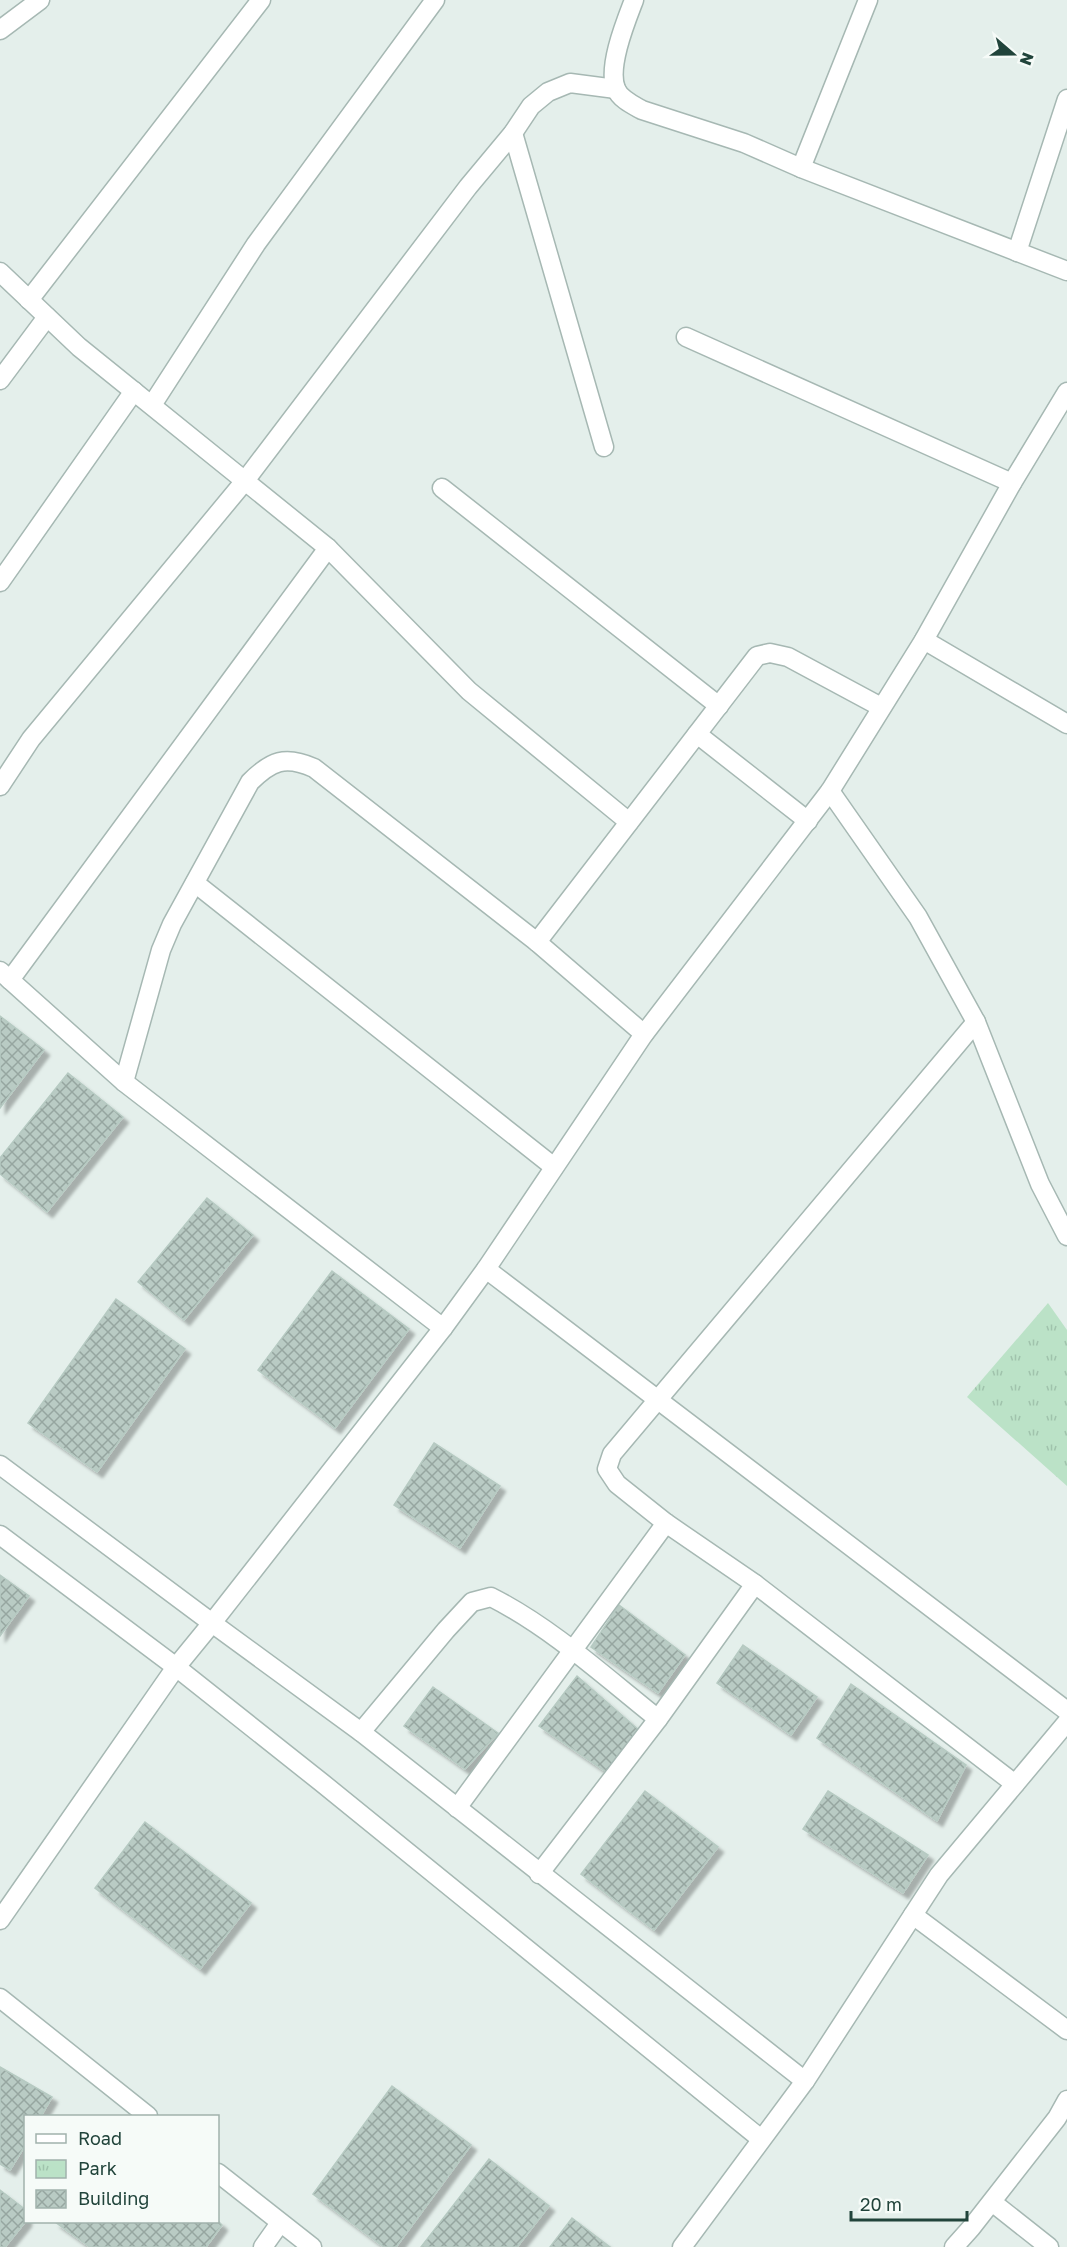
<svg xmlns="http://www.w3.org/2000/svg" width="1067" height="2247" font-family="'Golos Text',sans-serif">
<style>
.park{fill:url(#park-tufts)}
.building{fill:url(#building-cross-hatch);stroke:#b6cac2;stroke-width:1.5;filter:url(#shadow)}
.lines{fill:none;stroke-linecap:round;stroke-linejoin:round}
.minor-casing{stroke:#a6b8b3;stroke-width:21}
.minor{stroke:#fff;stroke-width:18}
</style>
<defs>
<pattern id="park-tufts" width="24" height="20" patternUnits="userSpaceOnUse" patternTransform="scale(1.5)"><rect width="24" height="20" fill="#bbe2c7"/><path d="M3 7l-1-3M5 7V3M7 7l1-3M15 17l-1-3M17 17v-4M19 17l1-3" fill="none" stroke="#a0c3ac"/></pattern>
<pattern id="building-cross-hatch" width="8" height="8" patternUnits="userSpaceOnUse" patternTransform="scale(1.5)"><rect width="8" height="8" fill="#b9cbc4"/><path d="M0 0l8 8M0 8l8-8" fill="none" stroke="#96a6a0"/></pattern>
<filter id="shadow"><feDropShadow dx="5.5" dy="5.5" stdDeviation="1.5" flood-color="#0004"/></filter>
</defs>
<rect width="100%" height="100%" fill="#e4efeb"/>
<path class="park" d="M1048,1303L1067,1330V1486L967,1397Z"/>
<g class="building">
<path d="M0,1016L44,1050L0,1108Z"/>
<path d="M68,1073L123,1117L47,1212L0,1174V1158Z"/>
<path d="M207,1198L253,1235L184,1320L138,1282Z"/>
<path d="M332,1271L409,1329L335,1428L258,1370Z"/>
<path d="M116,1299L185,1349L97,1472L28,1423Z"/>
<path d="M434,1443L500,1486L460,1548L394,1505Z"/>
<path d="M0,1575L29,1596L0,1636Z"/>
<path d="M619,1605L685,1655L658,1693L591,1647Z"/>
<path d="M743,1645L817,1697L791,1735L717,1683Z"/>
<path d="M577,1676L640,1731L608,1773L539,1726Z"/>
<path d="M851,1684L966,1765L937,1821L817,1738Z"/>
<path d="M433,1687L498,1733L465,1769L404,1726Z"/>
<path d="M645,1791L718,1847L654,1930L581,1874Z"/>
<path d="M828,1791L928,1855L903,1893L803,1829Z"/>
<path d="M145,1822L251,1903L200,1969L95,1888Z"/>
<path d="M0,2067L52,2097L41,2116H26V2144L10,2170L0,2164Z"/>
<path d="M392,2086L471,2145L396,2247H384L313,2194Z"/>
<path d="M489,2159L549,2206L517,2247H421Z"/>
<path d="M0,2190L26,2210V2221L5,2247H0Z"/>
<path d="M572,2218L610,2247H550Z"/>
<path d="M218,2221L222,2225L206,2247H90L55,2222Z"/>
</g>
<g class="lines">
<g class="minor-casing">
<g id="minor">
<path d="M634,0C626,21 607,67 616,89C620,99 633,105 642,110L744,143L801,168L1067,271"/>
<path d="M0,30L40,0"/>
<path d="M513,133L604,447"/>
<path d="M801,168L868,0"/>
<path d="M1017,252L1067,99"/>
<path d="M0,272L79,347L328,548L469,691L629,822"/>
<path d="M29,300L261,0"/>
<path d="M686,337L1012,483"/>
<path d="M0,380L47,317"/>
<path d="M152,405L256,244L435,0"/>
<path d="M442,488L719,706"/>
<path d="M0,582L134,391"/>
<path d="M924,640L1067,724"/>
<path d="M697,734L808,821"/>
<path d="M0,786L31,739L244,482L468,187L513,133L531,106L548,92L570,83L616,89"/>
<path d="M830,791L918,917L976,1022L1040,1184L1067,1236"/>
<path d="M195,883L554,1167"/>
<path d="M537,942L757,656L770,653L788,657L881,707"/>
<path d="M0,971L124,1082L443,1328"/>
<path d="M10,980L328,548"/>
<path d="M976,1022L612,1454L607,1469L617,1484L666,1523L755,1584L1015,1784"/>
<path d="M124,1082L161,950L172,924L250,782C271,761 285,755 314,768L537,942L644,1034"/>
<path d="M486,1269L1067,1711"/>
<path d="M0,1465L212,1623L176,1667L321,1782L761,2139"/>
<path d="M0,1535L176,1667L0,1920"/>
<path d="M361,1732L446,1630L472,1602L491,1597C552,1628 604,1676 658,1719"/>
<path d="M457,1808L666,1523"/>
<path d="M539,1874L658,1719L755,1584"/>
<path d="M913,1915L1067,2030"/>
<path d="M0,1998L148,2116"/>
<path d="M805,2081L361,1732L212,1623L443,1328L486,1269L644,1034L830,791L924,640L1012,483L1067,392"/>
<path d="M218,2173L312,2247"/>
<path d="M992,2202L1049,2247"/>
<path d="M263,2247L280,2223"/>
<path d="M682,2247L805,2081L939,1875L1067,1722"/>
<path d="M954,2247L971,2228L1057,2118L1067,2100"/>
</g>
</g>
<use href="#minor" class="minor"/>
</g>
<rect x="24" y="2115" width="195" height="108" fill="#f6fbf8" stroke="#a1b2ac" stroke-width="1.5"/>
<rect x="36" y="2134" width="30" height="9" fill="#ffffff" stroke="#a1b2ac" stroke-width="1.5"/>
<text x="78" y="2145" font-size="18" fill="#21443b">Road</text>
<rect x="36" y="2160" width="30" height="18" fill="url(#park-tufts)" stroke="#a1b2ac" stroke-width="1.5"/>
<text x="78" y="2175" font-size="18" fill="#21443b">Park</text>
<rect x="36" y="2190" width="30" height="18" fill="url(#building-cross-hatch)" stroke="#a1b2ac" stroke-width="1.5"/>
<text x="78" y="2205" font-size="18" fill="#21443b">Building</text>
<g transform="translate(1013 54) rotate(110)" stroke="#f6fbf8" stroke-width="4.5" paint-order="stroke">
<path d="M0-4.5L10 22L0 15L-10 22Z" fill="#21443b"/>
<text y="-9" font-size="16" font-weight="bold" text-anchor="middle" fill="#21443b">N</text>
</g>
<path d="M851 2211v9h116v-9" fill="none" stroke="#21443b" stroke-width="3"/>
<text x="860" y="2211" font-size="18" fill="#21443b" stroke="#f6fbf8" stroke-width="4.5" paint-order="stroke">20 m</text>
</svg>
